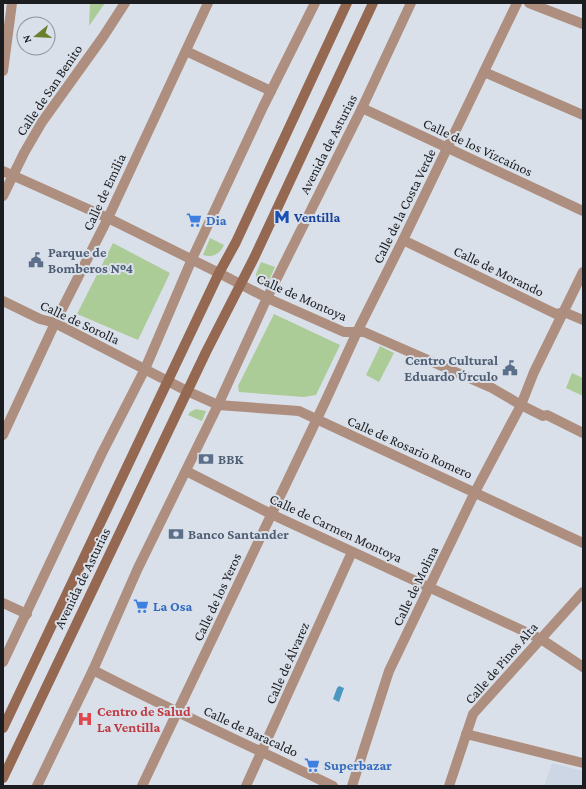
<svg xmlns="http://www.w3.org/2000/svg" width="586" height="789" font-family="'Crimson Pro',serif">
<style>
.built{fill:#ccd6e5}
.green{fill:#abcb97}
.water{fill:#4c97c1}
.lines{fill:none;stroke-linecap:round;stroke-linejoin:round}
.minor{stroke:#ae8f7f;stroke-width:10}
.secondary{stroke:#946851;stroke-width:10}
.labels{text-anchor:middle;stroke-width:4;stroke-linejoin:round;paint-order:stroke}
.street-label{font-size:14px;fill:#1b1d21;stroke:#dae0e9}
.transit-label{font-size:14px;font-weight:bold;fill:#164399;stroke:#dae0e9;text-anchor:start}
.shop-label{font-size:14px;font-weight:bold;fill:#366cbe;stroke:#dae0e9;text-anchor:start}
.service-label{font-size:14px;font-weight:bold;fill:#4e5e75;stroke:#dae0e9;text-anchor:start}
.health-label{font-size:14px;font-weight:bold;fill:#be3a42;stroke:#dae0e9;text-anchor:start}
</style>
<rect width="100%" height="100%" fill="#dae0e9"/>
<path class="built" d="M552,763L583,771V786H544Z"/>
<g class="green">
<path d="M90,3H105L89,26Z"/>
<path d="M210,238L224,245C220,254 213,258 203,255Z"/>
<path d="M113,243L170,273L138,340L77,314Z"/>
<path d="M261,262L275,267L267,285L261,282L256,278V274Z"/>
<path d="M274,314L340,345L316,395L304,397L239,392L238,386Z"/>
<path d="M380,346L394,353L379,382L366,375Z"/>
<path d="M572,373L583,378V396L566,388Z"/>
<path d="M196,409L206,411L202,421L188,415L190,412Z"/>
</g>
<path class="water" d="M339,686L344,688L339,702L333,699L337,688Z"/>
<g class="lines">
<g class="minor">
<path d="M529,3L583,24"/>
<path d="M186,51L271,91"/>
<path d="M3,71L12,3"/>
<path d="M484,72L583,115"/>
<path d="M362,108L583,211"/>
<path d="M3,171L108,218L219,273L267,298L344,332H364L492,388L521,405L543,416L547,415L583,433"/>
<path d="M3,196L24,153L42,122L103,37L125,3"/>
<path d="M403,240L556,314L564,312L583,320"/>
<path d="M3,301L40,319L55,323L187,391L218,405L299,411L583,543"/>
<path d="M3,435L55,323L108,218L208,3"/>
<path d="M186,471L271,514L541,639L583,667"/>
<path d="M3,603L27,614"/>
<path d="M3,662L102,453L145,369L192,259L263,107L315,3"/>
<path d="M93,670C172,711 253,747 333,786"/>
<path d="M466,734L583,763"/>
<path d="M37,786L93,670L138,568L218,405L267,298L362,108L411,3"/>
<path d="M142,786L325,402L357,332L403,240L517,3"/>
<path d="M246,786L352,552"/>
<path d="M352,786L389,671L475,492L521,405L534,372L583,272"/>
<path d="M449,786L473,714L583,592"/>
</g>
<g class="secondary">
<path d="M3,728L219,273L236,242L347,3"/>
<path d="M3,778L206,352L254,258L373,3"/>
</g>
</g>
<defs>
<g id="metro-bare" transform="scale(1.2)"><path d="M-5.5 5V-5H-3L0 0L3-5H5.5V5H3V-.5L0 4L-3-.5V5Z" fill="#1a4fb4" stroke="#dae0e9" stroke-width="2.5" paint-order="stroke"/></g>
<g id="supermarket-bare" transform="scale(1.2)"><path d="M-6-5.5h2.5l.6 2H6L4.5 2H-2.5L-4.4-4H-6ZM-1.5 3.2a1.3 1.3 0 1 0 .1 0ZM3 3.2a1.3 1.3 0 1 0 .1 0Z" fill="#3f7fe0" stroke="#dae0e9" stroke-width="2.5" paint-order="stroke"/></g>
<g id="civic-bare" transform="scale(1.2)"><path d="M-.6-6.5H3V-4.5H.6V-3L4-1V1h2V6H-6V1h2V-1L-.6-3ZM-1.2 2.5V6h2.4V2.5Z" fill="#5c6f8a" stroke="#dae0e9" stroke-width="2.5" paint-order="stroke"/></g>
<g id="bank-bare" transform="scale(1.2)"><path d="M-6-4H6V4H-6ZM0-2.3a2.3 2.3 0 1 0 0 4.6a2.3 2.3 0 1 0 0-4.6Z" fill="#5c6f8a" stroke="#dae0e9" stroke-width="2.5" paint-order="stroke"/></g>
<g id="hospital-bare" transform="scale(1.2)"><path d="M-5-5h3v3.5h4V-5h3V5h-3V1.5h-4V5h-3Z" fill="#e0444e" stroke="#dae0e9" stroke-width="2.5" paint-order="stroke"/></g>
</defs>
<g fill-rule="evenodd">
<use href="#metro-bare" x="282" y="217"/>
<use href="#supermarket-bare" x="194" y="220"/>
<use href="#civic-bare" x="36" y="260"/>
<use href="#civic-bare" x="510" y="368"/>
<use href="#bank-bare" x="206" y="459"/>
<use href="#bank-bare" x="176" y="534"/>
<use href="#supermarket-bare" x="141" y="606"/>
<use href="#hospital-bare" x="85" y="719"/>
<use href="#supermarket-bare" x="312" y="765"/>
</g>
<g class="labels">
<g class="street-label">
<text transform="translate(49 90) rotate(-56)" y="5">Calle de San Benito</text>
<text transform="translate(328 144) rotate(-63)" y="5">Avenida de Asturias</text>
<text transform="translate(478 147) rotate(25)" y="5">Calle de los Vizcaínos</text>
<text transform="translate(104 192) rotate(-65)" y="5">Calle de Emilia</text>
<text transform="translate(404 206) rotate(-64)" y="5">Calle de la Costa Verde</text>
<text transform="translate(499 271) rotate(26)" y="5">Calle de Morando</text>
<text transform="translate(302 297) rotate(24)" y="5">Calle de Montoya</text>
<text transform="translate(80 322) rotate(25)" y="5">Calle de Sorolla</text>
<text transform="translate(410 447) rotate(24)" y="5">Calle de Rosario Romero</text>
<text transform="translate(336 528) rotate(25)" y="5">Calle de Carmen Montoya</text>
<text transform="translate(82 578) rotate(-64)" y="5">Avenida de Asturias</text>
<text transform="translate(415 586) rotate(-64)" y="5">Calle de Molina</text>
<text transform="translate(217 597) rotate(-65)" y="5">Calle de los Yeros</text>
<text transform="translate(287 663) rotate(-66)" y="5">Calle de Álvarez</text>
<text transform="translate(501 663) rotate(-49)" y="5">Calle de Pinos Alta</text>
<text transform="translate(251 731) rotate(25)" y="5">Calle de Baracaldo</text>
</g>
<g class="transit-label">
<text x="294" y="222">Ventilla</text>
</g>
<g class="shop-label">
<text x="206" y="225">Dia</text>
<text x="153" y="611">La Osa</text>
<text x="324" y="770">Superbazar</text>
</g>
<g class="service-label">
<text x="48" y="257">Parque de<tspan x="48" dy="16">Bomberos Nº4</tspan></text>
<text x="498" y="365" text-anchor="end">Centro Cultural<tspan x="498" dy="16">Eduardo Úrculo</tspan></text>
<text x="218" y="464">BBK</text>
<text x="188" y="539">Banco Santander</text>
</g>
<g class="health-label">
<text x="97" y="716">Centro de Salud<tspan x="97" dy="16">La Ventilla</tspan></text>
</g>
</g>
<rect width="586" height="789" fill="none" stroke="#1b1d21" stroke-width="8"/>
<g transform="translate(36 36) rotate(252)"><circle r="19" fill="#dae0e9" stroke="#8e9299"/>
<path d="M0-3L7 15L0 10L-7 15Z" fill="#6b7e2e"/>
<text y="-6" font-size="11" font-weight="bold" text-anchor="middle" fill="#1b1d21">N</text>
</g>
</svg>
